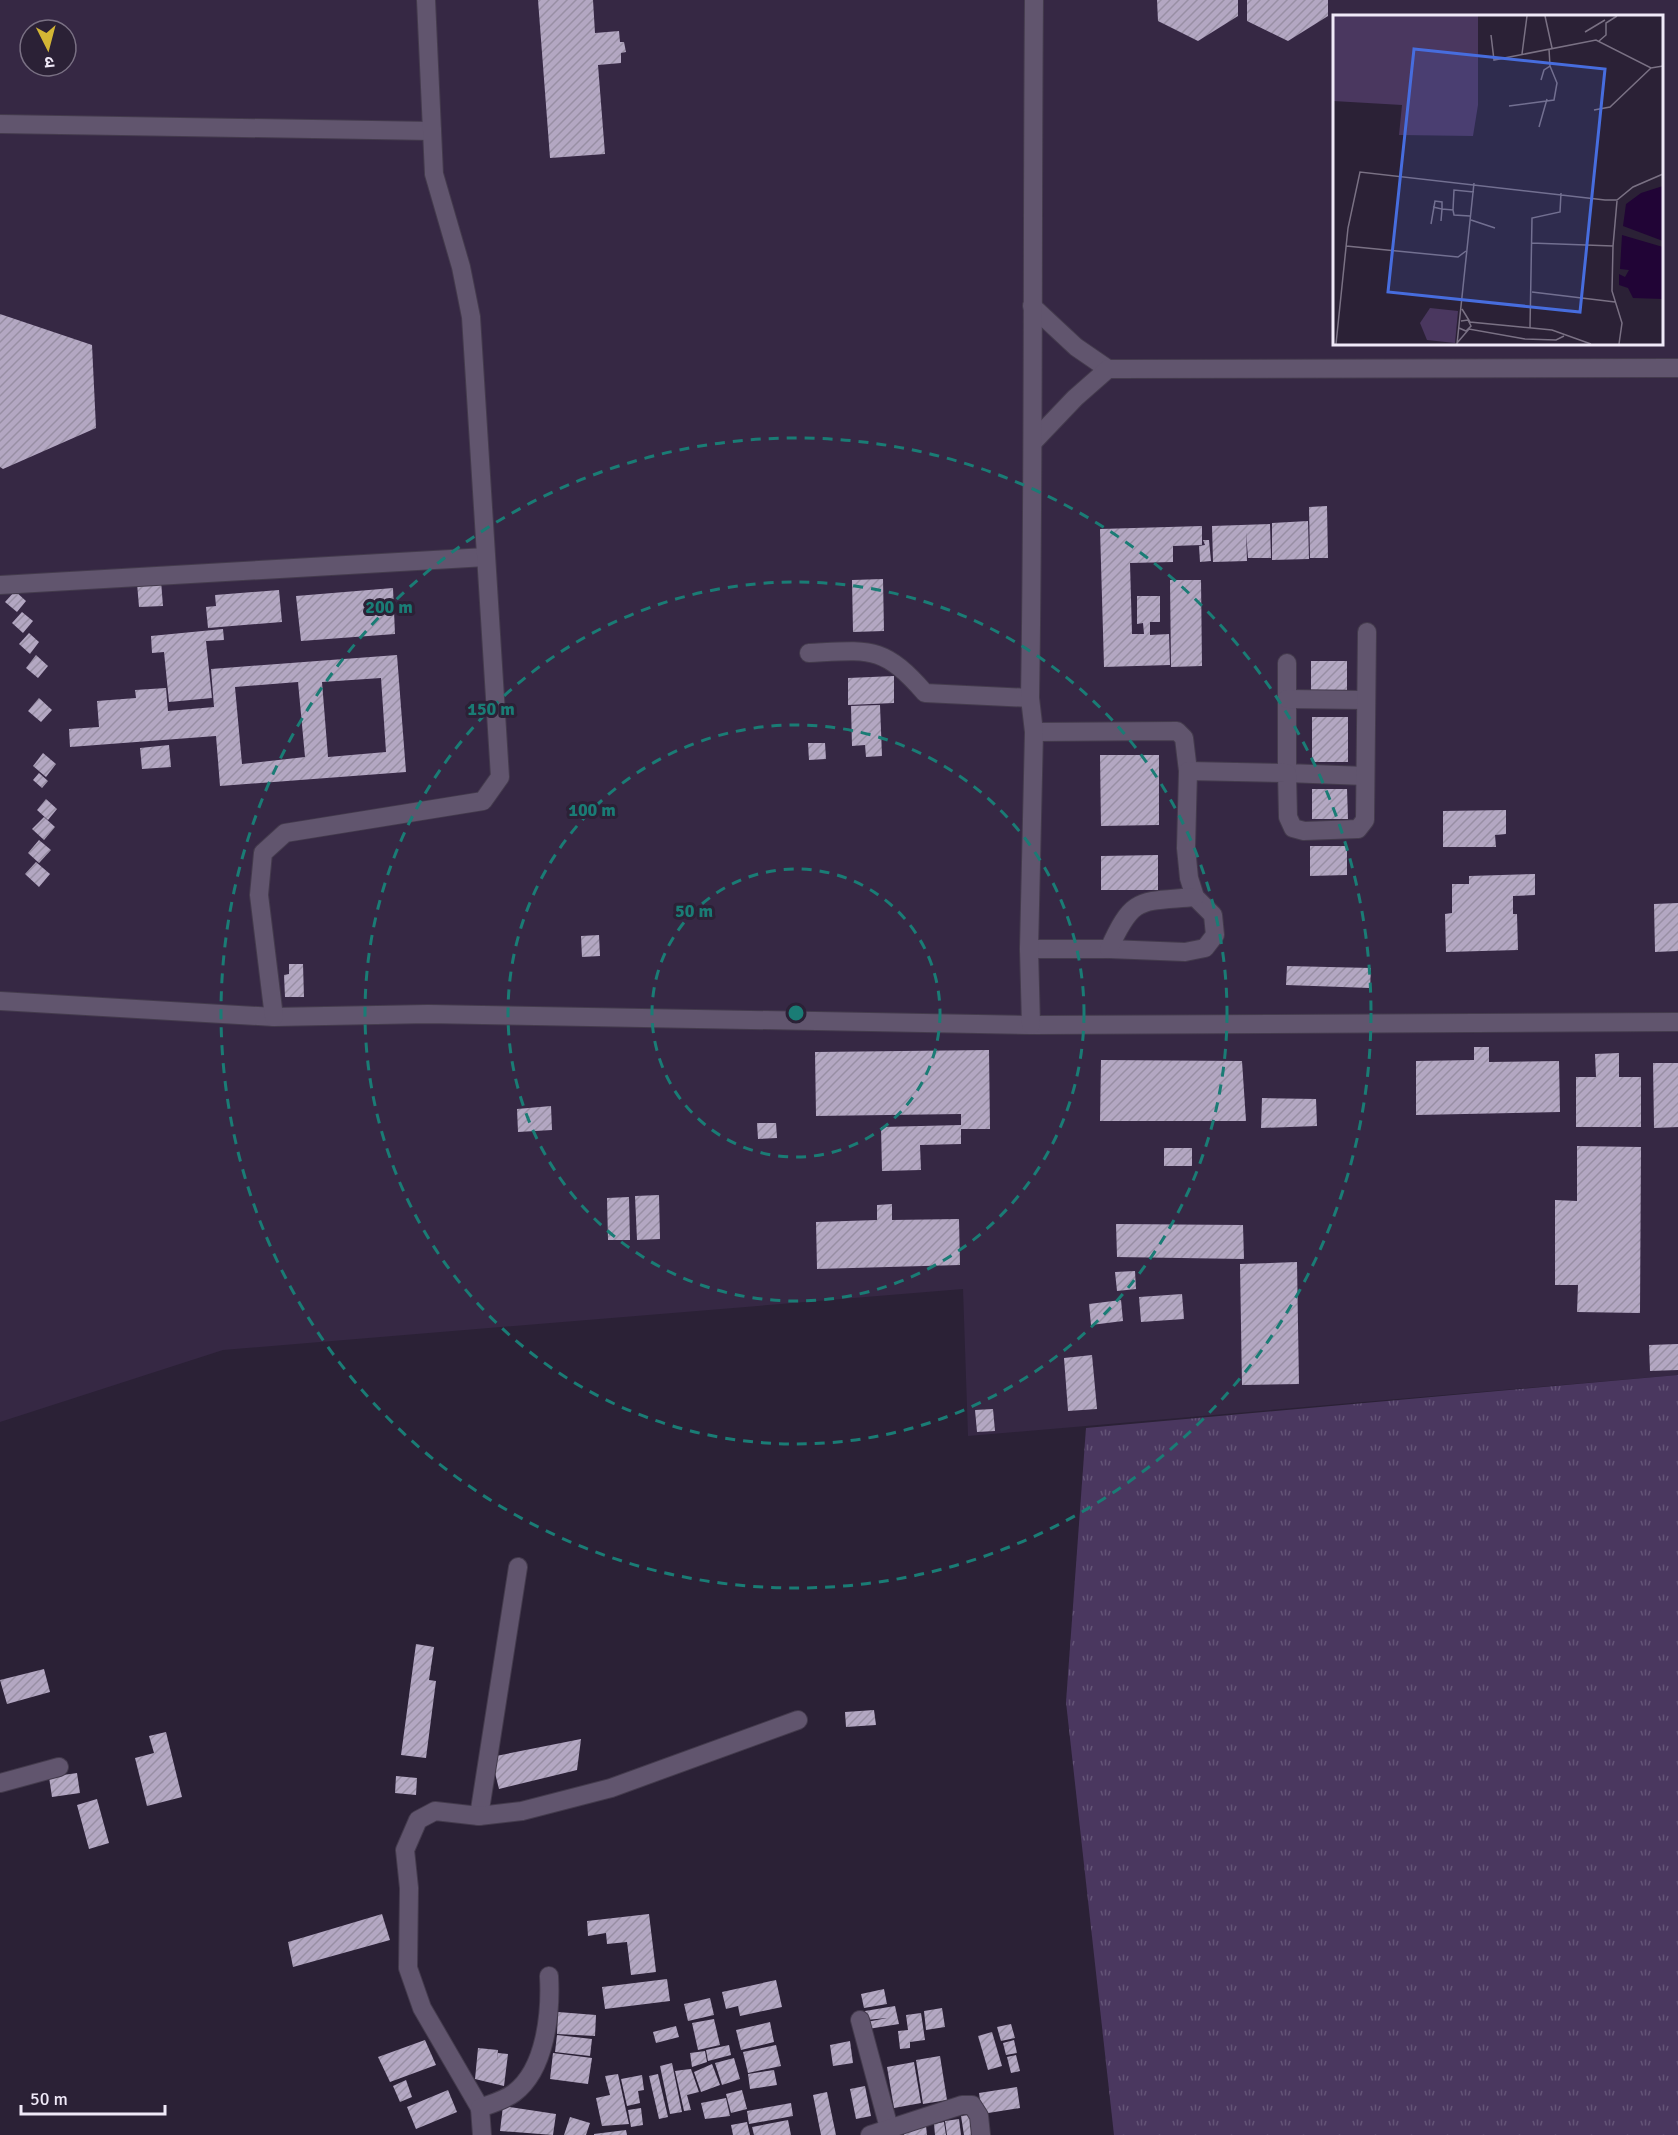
<svg xmlns="http://www.w3.org/2000/svg" width="1678" height="2135" font-family="Signika,'Noto Sans Devanagari',sans-serif">
<style>
.built{fill:#362844;fill-rule:evenodd}
.grass{fill:url(#grass-tufts)}
.building{fill:url(#building-hatch);fill-rule:evenodd}
.lines{fill:none;stroke-linecap:round;stroke-linejoin:round}
.minor-casing{stroke:#443b4d;stroke-width:20}
.minor{stroke:#61556e;stroke-width:18}
.ring{fill:none;stroke:#1a7c75;stroke-width:3;stroke-dasharray:10 8}
.inset-road{fill:none;stroke:#7a7184;stroke-width:1.5}
.view{fill:#476dde;fill-opacity:0.15;stroke:#476dde;stroke-width:3}
.inset-edge{fill:none;stroke:#f0e9f8;stroke-width:3}
.centre{fill:#1a7c75;stroke:#2b2136;stroke-width:3}
.ring-label{font-size:18px;text-anchor:middle;font-weight:bold;fill:#1a7c75;stroke:#2b2136;stroke-width:6;stroke-linejoin:round;paint-order:stroke}
</style>
<defs>
<pattern id="grass-tufts" width="24" height="20" patternUnits="userSpaceOnUse" patternTransform="scale(1.5)"><rect width="24" height="20" fill="#4a375f"/><path d="M3 7l-1-3M5 7V3M7 7l1-3M15 17l-1-3M17 17v-4M19 17l1-3" fill="none" stroke="#645477"/></pattern>
<pattern id="building-hatch" width="6" height="6" patternUnits="userSpaceOnUse" patternTransform="scale(1.5)"><rect width="6" height="6" fill="#b3a7c2"/><path d="M-1 1l2-2M0 6l6-6M5 7l2-2" fill="none" stroke="#988fa4"/></pattern>
</defs>
<rect width="100%" height="100%" fill="#2b2136"/>
<path class="built" d="M0,0H1678V1375L968,1436L963,1289L223,1350L0,1422ZM1334,16H1662V344H1334ZM30,30H66V66H30Z"/>
<path class="grass" d="M1678,1375V2135H1114L1066,1702L1086,1428Z"/>
<g class="building">
<path d="M538,0H593L595,33L619,31L620,42H624L626,52L621,53V63L598,65L605,154L550,158Z"/>
<path d="M1157,0H1238V16L1198,41L1158,21Z"/>
<path d="M1247,0H1328V16L1288,41L1247,21Z"/>
<path d="M0,314L92,345L96,428L3,469L0,467Z"/>
<path d="M1327,506L1328,558H1310L1309,507Z"/>
<path d="M1308,521L1309,559L1272,560V523Z"/>
<path d="M1270,524L1271,558H1248L1246,532L1247,561L1213,562L1212,526Z"/>
<path d="M1202,526V545L1173,546V562L1130,563L1132,634H1144L1143,623L1137,624V596H1160V622H1150V635L1169,634L1170,665L1104,667L1100,529Z"/>
<path d="M1203,540H1209L1211,561L1200,562L1199,546L1205,545Z"/>
<path d="M883,579L884,631L853,632L852,580Z"/>
<path d="M1170,580H1201L1202,666L1171,667Z"/>
<path d="M161,581L163,606L139,607L137,583Z"/>
<path d="M393,588L395,634L301,641L296,596Z"/>
<path d="M279,590L282,622L208,628L206,607L216,606L215,595Z"/>
<path d="M15,591L26,601L17,612L5,602Z"/>
<path d="M22,612L33,621L23,633L12,623Z"/>
<path d="M223,629L224,640L206,641L212,698L169,702L164,652L152,653L151,636Z"/>
<path d="M29,633L39,642L30,654L19,644Z"/>
<path d="M36,655L48,666L38,678L26,668Z"/>
<path d="M397,655L406,772L220,786L216,736L70,747L69,729L99,727L97,701L136,698L135,690L166,688L168,711L214,707L211,669ZM381,678L386,752L328,757L322,682ZM298,682L305,757L242,764L235,687Z"/>
<rect x="1311" y="661" width="36" height="29"/>
<path d="M894,676V703L848,705V678Z"/>
<path d="M39,698L52,710L41,722L28,711Z"/>
<path d="M880,705L882,756L866,757L865,745L852,746L851,706Z"/>
<rect x="1312" y="717" width="36" height="45"/>
<path d="M808,743H825L826,759L809,760Z"/>
<path d="M169,745L171,767L142,769L140,748Z"/>
<path d="M43,753L56,764L46,777L33,766Z"/>
<path d="M1100,755H1159V825L1101,826Z"/>
<path d="M39,773L48,781L42,788L33,780Z"/>
<path d="M1312,789H1347L1348,819H1312Z"/>
<path d="M46,799L57,809L48,820L37,810Z"/>
<path d="M1506,810V834L1495,835L1496,847H1443V811Z"/>
<path d="M44,817L55,827L44,840L32,829Z"/>
<path d="M39,840L51,850L39,863L28,853Z"/>
<path d="M1310,846H1347V875L1310,876Z"/>
<path d="M1158,855V890H1101V856Z"/>
<path d="M36,862L50,874L39,887L25,874Z"/>
<path d="M1535,874V895L1513,896V914H1517L1518,950L1446,952L1445,914L1452,913V884H1469V876Z"/>
<path d="M1678,903V951L1655,952L1654,904Z"/>
<path d="M599,935L600,956L582,957L581,936Z"/>
<path d="M289,964H303L304,997H285L284,975L289,974Z"/>
<path d="M1287,966L1371,968L1370,988L1286,985Z"/>
<path d="M1474,1047H1489V1062L1559,1061L1560,1112L1416,1115V1061L1474,1060Z"/>
<path d="M989,1050L990,1129H961V1144L920,1145L921,1170L882,1171L881,1127L961,1125V1114L816,1116L815,1052Z"/>
<path d="M1619,1053V1077H1641V1127H1576V1077H1596L1595,1054Z"/>
<path d="M1101,1060L1242,1061L1246,1121H1100Z"/>
<path d="M1653,1063H1678V1127L1654,1128Z"/>
<path d="M1262,1098L1316,1099L1317,1126L1261,1128Z"/>
<path d="M551,1106L552,1130L518,1132L517,1109Z"/>
<path d="M757,1123H776L777,1138L758,1139Z"/>
<path d="M1577,1146L1641,1147L1640,1313L1577,1312L1578,1285H1555V1200L1577,1201Z"/>
<rect x="1164" y="1148" width="28" height="18"/>
<path d="M659,1195L660,1239L637,1240L635,1196Z"/>
<path d="M629,1197L630,1240H608L607,1198Z"/>
<path d="M892,1204V1220L959,1219L960,1265L817,1269L816,1222L877,1220V1205Z"/>
<path d="M1116,1224L1243,1225L1244,1259L1117,1257Z"/>
<path d="M1297,1262L1299,1384L1242,1385L1240,1264Z"/>
<path d="M1135,1271L1136,1289L1117,1291L1115,1272Z"/>
<path d="M1182,1294L1184,1319L1141,1322L1139,1297Z"/>
<path d="M1121,1300L1123,1321L1091,1325L1089,1304Z"/>
<path d="M1678,1344V1370L1650,1371L1649,1345Z"/>
<path d="M1092,1355L1097,1409L1068,1411L1064,1358Z"/>
<path d="M993,1409L995,1431L977,1432L975,1410Z"/>
<path d="M416,1644L434,1647L429,1680L436,1681L426,1758L401,1755Z"/>
<path d="M44,1669L50,1692L7,1704L0,1680Z"/>
<path d="M874,1710L876,1725L846,1727L845,1712Z"/>
<path d="M166,1732L182,1797L147,1806L135,1758L154,1753L149,1736Z"/>
<path d="M581,1739L577,1770L499,1789L491,1757Z"/>
<path d="M77,1773L80,1793L52,1797L49,1777Z"/>
<path d="M396,1776L417,1778L416,1795L395,1793Z"/>
<path d="M97,1799L109,1843L89,1849L77,1805Z"/>
<path d="M382,1914L390,1940L293,1967L288,1942Z"/>
<path d="M649,1914L656,1972L631,1975L627,1942L607,1944L606,1933L588,1936L587,1921Z"/>
<path d="M667,1979L670,2001L605,2009L602,1987Z"/>
<path d="M776,1980L782,2007L740,2016L738,2006L726,2009L722,1992Z"/>
<path d="M884,1989L887,2004L864,2008L861,1994Z"/>
<path d="M710,1998L714,2015L688,2021L684,2004Z"/>
<path d="M895,2006L899,2024L868,2029L867,2022L887,2018L866,2020L865,2011Z"/>
<path d="M942,2008L945,2027L926,2030L924,2011Z"/>
<path d="M558,2012L596,2015L595,2036L557,2034Z"/>
<path d="M921,2013L925,2040L910,2042V2048L900,2049L898,2031L908,2030L906,2015Z"/>
<path d="M714,2019L720,2045L698,2050L692,2023Z"/>
<path d="M770,2022L774,2042L741,2050L736,2030Z"/>
<path d="M1011,2024L1015,2038L1001,2041L997,2027Z"/>
<path d="M676,2026L679,2037L656,2043L653,2032Z"/>
<path d="M992,2032L1002,2066L988,2070L978,2036Z"/>
<path d="M557,2035L592,2039L590,2056L555,2052Z"/>
<path d="M425,2040L436,2065L390,2082L378,2057Z"/>
<path d="M1014,2040L1017,2053L1006,2055L1003,2043Z"/>
<path d="M850,2041L853,2063L833,2066L830,2045Z"/>
<path d="M729,2045L731,2055L708,2061L706,2050Z"/>
<path d="M776,2045L781,2066L748,2073L743,2052Z"/>
<path d="M478,2048L498,2050L497,2061L498,2053L508,2054L504,2086L475,2079Z"/>
<path d="M705,2051L707,2062L692,2067L690,2053Z"/>
<path d="M553,2053L592,2058L588,2084L550,2079Z"/>
<path d="M1016,2055L1020,2071L1011,2073L1007,2057Z"/>
<path d="M940,2056L947,2100L923,2104L916,2060Z"/>
<path d="M734,2058L740,2079L722,2085L715,2063Z"/>
<path d="M914,2062L921,2103L894,2108L887,2067Z"/>
<path d="M672,2063L682,2112L670,2114L660,2066Z"/>
<path d="M712,2064L720,2085L701,2092L694,2072Z"/>
<path d="M691,2069L699,2092L687,2095L691,2110L684,2111L675,2071L682,2070L687,2091L682,2070Z"/>
<path d="M774,2070L777,2085L750,2089L748,2074Z"/>
<path d="M618,2074L629,2124L602,2126L596,2098L610,2095L605,2076Z"/>
<path d="M658,2074L668,2117L659,2119L649,2076Z"/>
<path d="M642,2075L644,2090L638,2091L640,2103L627,2106L621,2079Z"/>
<path d="M406,2080L412,2097L400,2102L393,2086Z"/>
<path d="M865,2086L871,2116L856,2119L850,2089Z"/>
<path d="M1017,2087L1020,2108L982,2114L979,2093Z"/>
<path d="M448,2090L457,2112L416,2129L407,2107Z"/>
<path d="M742,2090L747,2109L731,2113L726,2094Z"/>
<path d="M827,2092L836,2135H821L813,2095Z"/>
<path d="M726,2098L730,2116L705,2119L701,2103Z"/>
<path d="M791,2103L793,2116L749,2124L747,2111Z"/>
<path d="M503,2106L556,2114L553,2135L500,2131Z"/>
<path d="M641,2108L643,2125L631,2127L628,2110Z"/>
<path d="M969,2115L973,2135H964L961,2116Z"/>
<path d="M570,2117L590,2123L586,2135H564Z"/>
<path d="M959,2119L961,2135H947L945,2121Z"/>
<path d="M788,2120L791,2135H754L752,2127Z"/>
<path d="M747,2122L750,2135H733L731,2125Z"/>
<path d="M944,2122L946,2135H935L934,2124Z"/>
<path d="M926,2126L927,2135H904L903,2129Z"/>
<path d="M626,2130L627,2135H594V2134Z"/>
</g>
<g class="lines">
<g class="minor-casing">
<g id="minor">
<path d="M0,124L432,131"/>
<path d="M1032,306L1076,347L1108,369"/>
<path d="M1035,440L1075,398L1108,369L1678,368"/>
<path d="M0,585L486,557"/>
<path d="M809,653C870,650 883,645 925,693L1030,698"/>
<path d="M1287,663V773L1365,776"/>
<path d="M1287,699L1366,700"/>
<path d="M1034,732L1177,731L1184,738L1188,771"/>
<path d="M1029,949H1109L1185,952L1205,948L1215,935L1213,915L1195,897L1189,878L1186,848L1188,771L1287,773L1288,817L1293,828L1304,831L1358,829L1365,820L1367,632"/>
<path d="M1109,949C1133,895 1140,902 1195,897"/>
<path d="M0,1001L274,1017L428,1014L1031,1025L1678,1022"/>
<path d="M274,1017L259,895L263,853L285,833L483,801L500,777L471,317L461,267L434,174L426,0"/>
<path d="M1031,1025L1029,949L1034,732L1030,698C1034,465 1032,233 1034,0"/>
<path d="M0,1783L59,1767"/>
<path d="M479,1816L518,1567"/>
<path d="M860,2020L889,2128"/>
<path d="M480,2108L422,2008L408,1968L409,1888L405,1850L418,1820L435,1811L479,1816L522,1811L611,1788L798,1720"/>
<path d="M482,2135L480,2108C491,2104 505,2100 514,2093C546,2069 551,2012 549,1976"/>
<path d="M870,2135L962,2105H972L979,2116L981,2135"/>
</g>
</g>
<use href="#minor" class="minor"/>
</g>
<g class="ring">
<circle cx="796" cy="1013" r="144"/>
<circle cx="796" cy="1013" r="288"/>
<circle cx="796" cy="1013" r="431"/>
<circle cx="796" cy="1013" r="575"/>
</g>
<g transform="translate(1333 15)">
<rect width="330" height="330" fill="#2b2136"/>
<path d="M0,1H145V90L140,121L66,120L69,90L0,86Z" fill="#4a375f"/>
<path d="M97,293L125,296L122,328L94,325L87,308Z" fill="#4a375f"/>
<path d="M330,171V226L290,211L293,189L308,178ZM289,220L330,232V284L300,283L295,273L286,270V259L292,262L296,255L287,254Z" fill="#210436"/>
<path class="inset-road" d="M212,1L219,33M252,17L272,5M158,20L161,45L263,25L318,53L330,51M266,26L273,20V8L284,1M189,39L194,1M208,65L211,55L217,51L216,34M176,91L221,85L224,68L217,51M261,95L277,92L318,53M206,112L214,84M100,192L109,194L108,206M120,195L121,200L137,201M138,205L162,213M98,209L102,186L109,187V194L120,195L121,175L141,177M198,228L280,231L284,186M13,231L125,242L133,236M280,231L279,276L289,308L286,329M199,277L282,287M129,294L137,307L219,315L258,329M126,313L133,316L138,311L135,305L128,306M197,313L199,203L227,197L228,178M124,328L136,314L192,324L223,325L231,321M3,329L15,213L27,157L272,185H284L300,172L330,159M124,329L141,168"/>
<path class="view" d="M81,34L272,54L247,297L55,277Z"/>
<rect width="330" height="330" class="inset-edge"/>
</g>
<circle cx="796" cy="1013" r="9" class="centre"/>
<g class="ring-label">
<text x="389" y="613">200 m</text>
<text x="491" y="715">150 m</text>
<text x="592" y="816">100 m</text>
<text x="694" y="917">50 m</text>
</g>
<g transform="translate(48 48) rotate(174)"><circle r="28" fill="#2b2136" stroke="#7a7184" stroke-width="1.5"/>
<path d="M0-4.5L10 22L0 15L-10 22Z" fill="#d3b635"/>
<text y="-9" font-size="16" font-weight="bold" text-anchor="middle" fill="#f0e9f8">उ</text>
</g>
<path d="M21 2105v9h144v-9" fill="none" stroke="#f0e9f8" stroke-width="3"/>
<text x="30" y="2105" font-size="18" fill="#f0e9f8" stroke="#2b2136" stroke-width="4.5" paint-order="stroke">50 m</text>
</svg>
